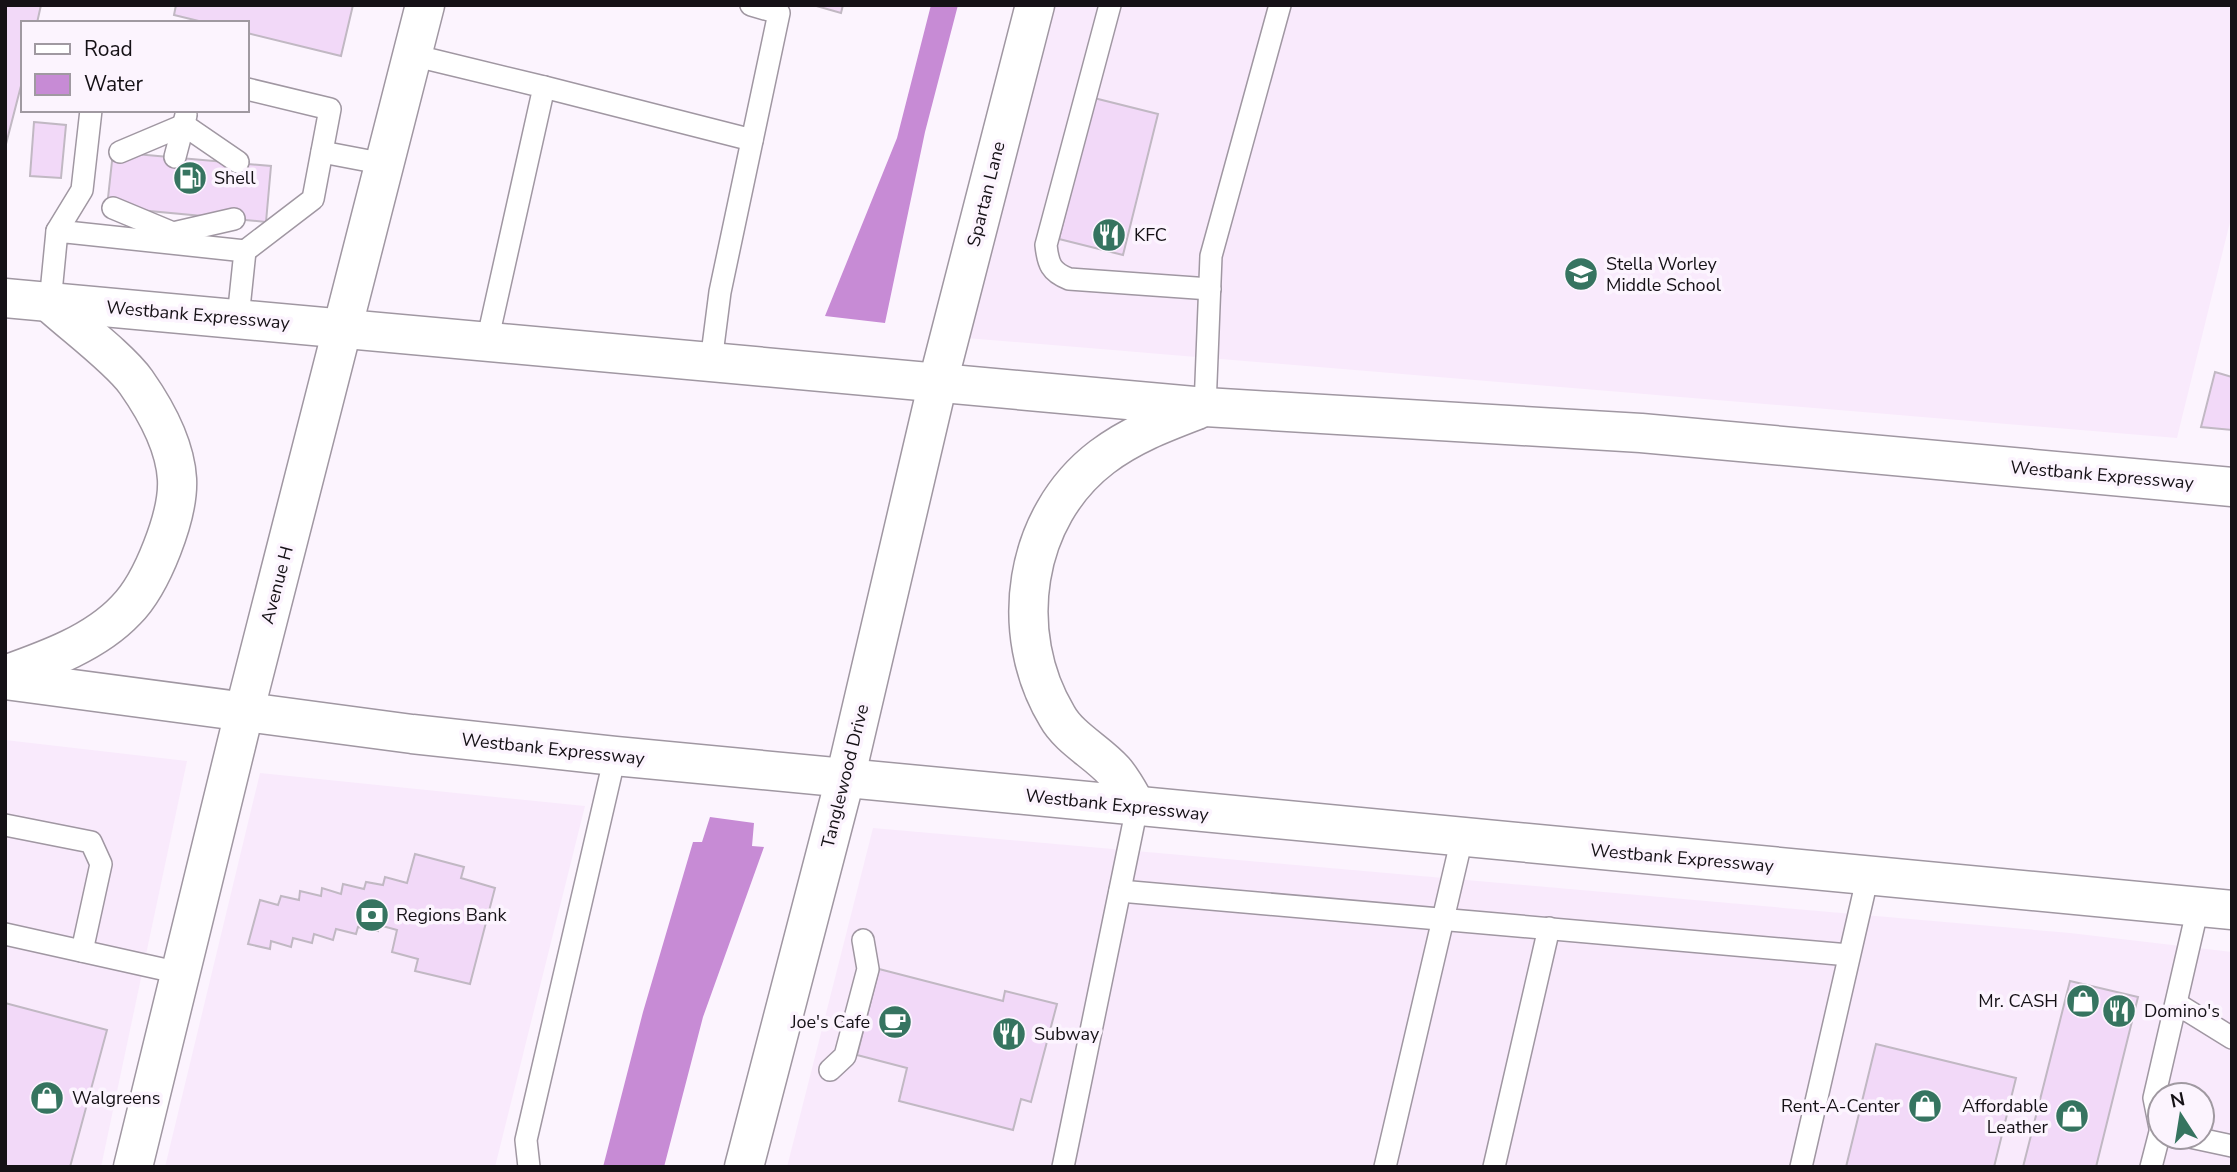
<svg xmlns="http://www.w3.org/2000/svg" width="2237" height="1172" font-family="'Nunito Sans',sans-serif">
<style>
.built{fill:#f9eafc;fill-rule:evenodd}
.water{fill:#c78bd5}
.building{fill:#f2d9f8;stroke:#c1b8c3;stroke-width:2}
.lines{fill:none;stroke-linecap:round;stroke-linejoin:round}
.lane-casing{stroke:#a097a2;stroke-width:24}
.street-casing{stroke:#a097a2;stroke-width:41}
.highway-casing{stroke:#a097a2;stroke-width:41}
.lane{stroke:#fff;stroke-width:21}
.street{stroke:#fff;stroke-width:38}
.highway{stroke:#fff;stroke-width:38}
.labels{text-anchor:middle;stroke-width:7;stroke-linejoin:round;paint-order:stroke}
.poi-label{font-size:18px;fill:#151116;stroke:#fcf4fe;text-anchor:start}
.street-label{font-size:18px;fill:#151116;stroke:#fcf4fe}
</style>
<rect width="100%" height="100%" fill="#fcf4fe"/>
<g class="built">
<path d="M1016,5H2232V214L2177,438L930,335Z"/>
<path d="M5,740L187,761L101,1167H5Z"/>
<path d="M260,773L585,806L495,1167H165Z"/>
<path d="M873,828L2070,933L2232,952V1167H787ZM2160,1095H2202V1137H2160Z"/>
</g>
<g class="water">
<path d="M931,5H958L925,132L885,323L825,316L897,138Z"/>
<path d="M710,817L754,823L752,846L764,847L703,1017L664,1167H603L643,1012L693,842H702Z"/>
</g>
<g class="building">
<path d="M5,5H41L37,23H23V78L5,148Z"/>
<path d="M176,5H353L341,56L247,33V23H207L174,15Z"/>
<path d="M813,5H843L841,13Z"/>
<path d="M1094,98L1158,114L1123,255L1059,239Z"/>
<path d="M34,122L66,125L61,178L30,176Z"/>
<path d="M113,152L271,166L266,222L107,207Z"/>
<path d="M2215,372L2232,377V430L2201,427Z"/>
<path d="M415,854L464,867L461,878L495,888L470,984L415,971L418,959L392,952L397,930L379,925L378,931L358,927L356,934L336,929L333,940L314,934L312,943L293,938L291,947L271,941L270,949L248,944L260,900L278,905L281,896L299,900L300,891L321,896L322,888L341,894L343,884L364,889L366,882L383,885L385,877L407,883Z"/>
<path d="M879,969L1003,1001L1005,991L1057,1004L1031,1102L1021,1099L1013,1130L899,1101L907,1068L857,1055Z"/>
<path d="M2070,981L2138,997L2096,1167H2023Z"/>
<path d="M5,1003L107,1030L70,1167H5Z"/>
<path d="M1876,1044L2016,1078L1994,1167H1846Z"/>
</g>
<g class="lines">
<g class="lane-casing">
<g id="lane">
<path d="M1110,5L1046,245C1048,264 1051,272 1069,279L1210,289"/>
<path d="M412,55L544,87L487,342"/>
<path d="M544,87L752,140"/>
<path d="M184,125L238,162"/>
<path d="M120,152L184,125"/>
<path d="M322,152L385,164"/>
<path d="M175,157L186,115"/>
<path d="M113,208L173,233L234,219"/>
<path d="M57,231L82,190L91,110"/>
<path d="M245,251L313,199L330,109L247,89"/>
<path d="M50,303L57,231L245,251L238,318"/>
<path d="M711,362L720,292L779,13L751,5"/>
<path d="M1205,407L1211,256L1280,5"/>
<path d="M5,825L91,842L101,864L82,951"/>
<path d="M1120,891L1849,955"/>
<path d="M5,934L180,973"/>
<path d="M2177,1004L2232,1038"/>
<path d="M830,1070L845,1056L868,969L863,940"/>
<path d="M2160,1128L2154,1098L2198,907"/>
<path d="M2190,1137L2232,1146"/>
<path d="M529,1167L526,1140L615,756"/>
<path d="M1063,1167L1137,807"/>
<path d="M1385,1167L1462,838"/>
<path d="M1494,1167L1549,928"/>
<path d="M1801,1167L1868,875"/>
<path d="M2151,1167L2160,1132"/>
</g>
</g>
<g class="street-casing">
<g id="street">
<path d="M133,1167L244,713L425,5"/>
<path d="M744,1167L845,779L938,382L1035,5"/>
</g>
</g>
<g class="highway-casing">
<g id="highway">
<path d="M5,298L1205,407L1641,433L2232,487"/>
<path d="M5,675C47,660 95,643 126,610C152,584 179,515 177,479C175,445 155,409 136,382C120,359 73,324 50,303"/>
<path d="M5,680L412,734L615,756L2232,910"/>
<path d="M1137,807C1130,795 1123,781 1114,771C1097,752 1069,738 1057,716C1007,633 1023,517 1102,457C1131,435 1163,423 1197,410"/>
</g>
</g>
<use href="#lane" class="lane"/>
<use href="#street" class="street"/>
<use href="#highway" class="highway"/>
</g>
<defs>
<g id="fuel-disc" transform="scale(1.75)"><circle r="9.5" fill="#367460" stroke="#fcf4fe"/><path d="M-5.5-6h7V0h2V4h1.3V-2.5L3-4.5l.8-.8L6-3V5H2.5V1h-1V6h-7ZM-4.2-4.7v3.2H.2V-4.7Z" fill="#fff"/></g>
<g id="restaurant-disc" transform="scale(1.75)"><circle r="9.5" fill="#367460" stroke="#fcf4fe"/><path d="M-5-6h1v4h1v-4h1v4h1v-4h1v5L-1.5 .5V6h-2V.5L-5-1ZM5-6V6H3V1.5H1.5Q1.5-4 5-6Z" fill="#fff"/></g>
<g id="school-disc" transform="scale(1.75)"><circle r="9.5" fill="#367460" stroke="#fcf4fe"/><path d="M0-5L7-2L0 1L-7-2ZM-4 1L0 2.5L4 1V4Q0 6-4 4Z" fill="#fff"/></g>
<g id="bank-disc" transform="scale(1.75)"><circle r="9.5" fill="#367460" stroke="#fcf4fe"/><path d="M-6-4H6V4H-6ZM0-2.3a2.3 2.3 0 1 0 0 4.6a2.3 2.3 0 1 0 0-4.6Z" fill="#fff"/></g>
<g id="shop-disc" transform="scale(1.75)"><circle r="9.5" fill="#367460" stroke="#fcf4fe"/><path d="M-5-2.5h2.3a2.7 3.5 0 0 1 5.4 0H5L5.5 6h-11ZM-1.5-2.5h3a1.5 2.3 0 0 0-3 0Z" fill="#fff"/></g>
<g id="cafe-disc" transform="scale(1.75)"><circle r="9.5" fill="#367460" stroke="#fcf4fe"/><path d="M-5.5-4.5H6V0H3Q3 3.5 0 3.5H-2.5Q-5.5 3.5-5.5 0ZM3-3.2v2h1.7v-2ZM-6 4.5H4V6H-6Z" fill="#fff"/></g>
</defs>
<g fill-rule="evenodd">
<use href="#fuel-disc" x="190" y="178"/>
<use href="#restaurant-disc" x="1109" y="235"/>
<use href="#school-disc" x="1581" y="274"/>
<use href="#bank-disc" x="372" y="915"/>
<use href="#shop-disc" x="2083" y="1001"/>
<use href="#restaurant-disc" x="2119" y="1011"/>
<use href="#cafe-disc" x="895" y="1022"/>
<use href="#restaurant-disc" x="1009" y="1034"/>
<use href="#shop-disc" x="47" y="1098"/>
<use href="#shop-disc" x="1925" y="1106"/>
<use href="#shop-disc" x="2072" y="1116"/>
</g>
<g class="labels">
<g class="poi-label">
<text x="214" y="184">Shell</text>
<text x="1134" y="241">KFC</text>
<text x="1606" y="270">Stella Worley<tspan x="1606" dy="21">Middle School</tspan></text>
<text x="396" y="921">Regions Bank</text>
<text x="2058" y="1007" text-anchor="end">Mr. CASH</text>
<text x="2144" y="1017">Domino's</text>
<text x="870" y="1028" text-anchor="end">Joe's Cafe</text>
<text x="1034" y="1040">Subway</text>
<text x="72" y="1104">Walgreens</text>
<text x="1900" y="1112" text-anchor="end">Rent-A-Center</text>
<text x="2048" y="1112" text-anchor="end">Affordable<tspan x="2048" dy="21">Leather</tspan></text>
</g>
<g class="street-label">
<text transform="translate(986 194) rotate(-76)" y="6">Spartan Lane</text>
<text transform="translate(198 315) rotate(5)" y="6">Westbank Expressway</text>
<text transform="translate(2102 475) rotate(5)" y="6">Westbank Expressway</text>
<text transform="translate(277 585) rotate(-75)" y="6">Avenue H</text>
<text transform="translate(553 749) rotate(6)" y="6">Westbank Expressway</text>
<text transform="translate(845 776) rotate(-76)" y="6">Tanglewood Drive</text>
<text transform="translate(1117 805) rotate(6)" y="6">Westbank Expressway</text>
<text transform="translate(1682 858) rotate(5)" y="6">Westbank Expressway</text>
</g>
</g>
<rect width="2237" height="1172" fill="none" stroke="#151116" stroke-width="14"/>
<rect x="21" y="21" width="228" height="91" fill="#fcf4fe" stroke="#a099a1" stroke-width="2"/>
<rect x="35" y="44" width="35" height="10" fill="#ffffff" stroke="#a099a1" stroke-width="2"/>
<text x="84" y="56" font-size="21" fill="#151116">Road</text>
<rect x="35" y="74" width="35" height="21" fill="#c78bd5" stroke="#a099a1" stroke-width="2"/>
<text x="84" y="91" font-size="21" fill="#151116">Water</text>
<g transform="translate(2181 1116) rotate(348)"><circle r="33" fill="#fcf4fe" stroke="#a099a1" stroke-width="2"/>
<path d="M0-5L12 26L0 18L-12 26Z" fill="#367460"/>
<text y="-10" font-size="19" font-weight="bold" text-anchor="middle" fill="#151116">N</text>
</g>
</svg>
